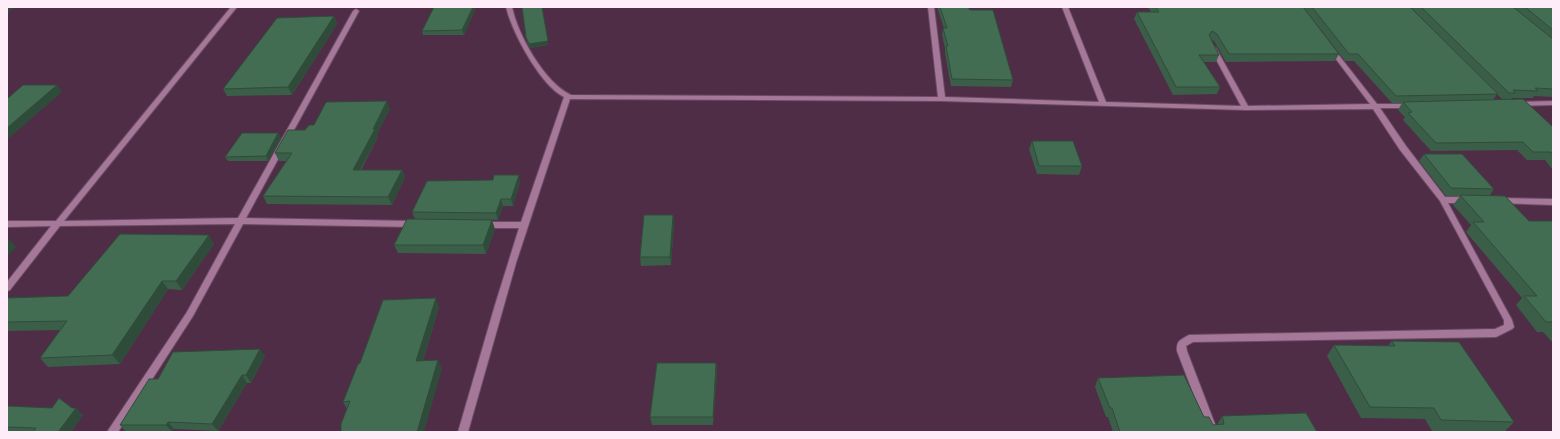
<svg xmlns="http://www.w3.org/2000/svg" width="1560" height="439" font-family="'Exo 2',sans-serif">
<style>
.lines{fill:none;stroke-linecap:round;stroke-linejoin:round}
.street-casing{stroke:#6b4c63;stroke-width:2}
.street{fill:#a57899;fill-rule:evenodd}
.wall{fill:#3a5e47;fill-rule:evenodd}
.shaded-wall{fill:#2f4c3a}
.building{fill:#436d53;stroke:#2f4c3a}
</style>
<rect width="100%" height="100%" fill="#4f2d47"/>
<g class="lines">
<g class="street-casing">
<g id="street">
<path d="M231,7H237L64,221L238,218L353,11L356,9L359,11L246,218L414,221L418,224L414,227L243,224L193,316L118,432H107L187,312L235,224L60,226L10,290L7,291V282L51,226L7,227V221H56Z"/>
<path d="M506,7H512C518,35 544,82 571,95L938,97L928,7H934L945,97L1099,102L1062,7H1068L1106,102L1241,106L1210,48L1213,46L1216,48L1248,106L1370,104L1329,50L1332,48L1334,49L1377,104H1410L1413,106L1410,108H1380L1406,146L1445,197H1467L1471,200L1467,203H1448L1512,320L1514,327L1512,329L1496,337L1193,342L1186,346L1187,351L1218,432H1208L1177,351C1176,341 1180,340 1189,335L1495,329L1504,325V320L1440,201L1400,150L1373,109L1246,110L942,101L570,99L516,263L468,432H458L495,305L519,228H484L480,225L484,222H521L564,97C540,85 512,32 506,7Z"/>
<path d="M1553,101V105L1518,106L1515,104L1518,102Z"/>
<path d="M1500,198L1553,199V205L1497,203L1496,201L1497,199Z"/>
</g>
</g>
<use href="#street" class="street"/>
</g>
<g class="wall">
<path d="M476,7L464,35H423L422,31Z"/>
<path d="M937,7H968L970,10L1013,80L1011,87L951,86L945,53V48L942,35L943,28H944Z"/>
<path d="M1148,7H1553V97L1534,96L1533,98H1512L1510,100L1553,127V170L1545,160H1527L1517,150L1431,151L1403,120L1405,117L1398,110L1402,103H1392L1354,61H1345L1312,18L1339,54L1335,61L1226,62L1214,41L1211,40L1219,55L1216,62H1204L1220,87L1217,94L1173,95L1134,19L1137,12H1151ZM1497,94L1503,100H1493Z"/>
<path d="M334,16L337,24L292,95L227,96L223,89Z"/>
<path d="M526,37L548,45L530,48L527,42Z"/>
<path d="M390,109L377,134L378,137L361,170H402L405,177L392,205L267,204L263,196L286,161H279L275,153L314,125Z"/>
<path d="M278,133L281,138L268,161H228L225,157Z"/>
<path d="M1032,141L1082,166L1079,175L1037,174L1029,149Z"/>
<path d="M1424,154L1494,189L1490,195L1529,221H1553V343L1543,332H1537L1516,305L1522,298L1466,232L1471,225L1453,205L1460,196H1446L1419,161Z"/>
<path d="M520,182L513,206H503L498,220L415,219L412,212Z"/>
<path d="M673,215L674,223L671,265L641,266L640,257Z"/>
<path d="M495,229L486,254L398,253L394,245Z"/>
<path d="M214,244L182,290L168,289L120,364L48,367L40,358L60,330L7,331V298L68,296Z"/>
<path d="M439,307L423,361L442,369L347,409L343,402L360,363Z"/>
<path d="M1392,341L1514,422L1504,432H1489L1432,431L1425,419L1361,418L1327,356L1334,345L1388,346Z"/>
<path d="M265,356L251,383H247L218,431L174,429L172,432H126L120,425L158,379Z"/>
<path d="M716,363L717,372L713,425H652L650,417Z"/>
<path d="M1098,378L1204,417L1213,425H1217L1222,416L1317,432H1113L1108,417H1106L1095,387Z"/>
<path d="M7,406L83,415L71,432H7Z"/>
</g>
<g class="shaded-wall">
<path d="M7,7H15L7,14Z"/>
<path d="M473,7H476L464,35L462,30Z"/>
<path d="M542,7L548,45L530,48L529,44Z"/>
<path d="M334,16L337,24L292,95L288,87Z"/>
<path d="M57,85L62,92L9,138L7,135V128Z"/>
<path d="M387,101L390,109L377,134L378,137L356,177L353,170L373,129Z"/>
<path d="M278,133L281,138L268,161L266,156Z"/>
<path d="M402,170L405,177L392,205L388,197Z"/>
<path d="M519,175L520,182L513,206L511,199Z"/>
<path d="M501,199L503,206L498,220L496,213Z"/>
<path d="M673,215L674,223L671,265L670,257Z"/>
<path d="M492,220L495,229L486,254L483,245Z"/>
<path d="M209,235L214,244L182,290L176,281Z"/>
<path d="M8,238L16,247L7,257V239Z"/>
<path d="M162,281L168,289L120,364L112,355Z"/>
<path d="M436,298L439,307L420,370L416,361Z"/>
<path d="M260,349L265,356L251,383L246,375Z"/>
<path d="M438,360L442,369L424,432H417Z"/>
<path d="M716,363L717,372L713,425V417Z"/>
<path d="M242,375L247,383L218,431L212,424Z"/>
<path d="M76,408L83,415L71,432H58Z"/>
<path d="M168,422L174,429L172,432L166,425Z"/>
</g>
<g class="building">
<path d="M434,7H473L462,30L422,31Z"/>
<path d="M522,7H542L548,41L529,44L526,37Z"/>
<path d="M940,7H968L970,10H993L1013,80L952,79L946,46H948L943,28H947Z"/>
<path d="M1156,7H1303L1339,54H1229L1217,34L1212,31L1209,35L1219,55H1199L1220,87H1176L1137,12H1159Z"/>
<path d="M1312,7H1410L1498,94L1396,96L1358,54H1349Z"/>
<path d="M1421,7H1513L1553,39V89L1535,88L1538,91L1513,90L1515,93H1509Z"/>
<path d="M1525,7H1553V30Z"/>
<path d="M334,16L288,87L223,89L277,18Z"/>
<path d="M23,85H57L7,128V99Z"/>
<path d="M1523,99L1553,127V155L1551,152H1533L1523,142L1436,143L1408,113L1412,112L1403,102Z"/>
<path d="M387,101L373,129H375L353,170H402L388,197L263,196L292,153H275L288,130H305L309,125H314L326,102Z"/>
<path d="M242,133H278L266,156L225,157Z"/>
<path d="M1032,141H1073L1082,166H1039Z"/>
<path d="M1424,154H1462L1494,189L1451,188Z"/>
<path d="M494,175H519L511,199H501L496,213L412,212L427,181L493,180Z"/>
<path d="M1460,195L1505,196L1529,221H1553V323L1552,322H1546L1524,296H1537L1473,222H1484Z"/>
<path d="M644,215H673L670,257H640Z"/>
<path d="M407,219L492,220L483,245H394Z"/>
<path d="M120,234L209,235L176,281H162L112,355L40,358L67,321L7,322V298L68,296Z"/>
<path d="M436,298L416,361L438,360L417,432H341V424L350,401L343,402L358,364L360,363L383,300Z"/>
<path d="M1392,341L1459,342L1514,422L1441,420L1434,408L1370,407L1334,345L1395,346Z"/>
<path d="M260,349L246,375H242L212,424L168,422L166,425H120L149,379H158L173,352Z"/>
<path d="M657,363H716L713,417H650Z"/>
<path d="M1184,375L1204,417H1209L1213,425L1224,424L1222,416L1306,413L1317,432H1120L1112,408H1110L1098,378Z"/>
<path d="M59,398L72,408H76L58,432H33L36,428L7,427V406L52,408Z"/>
</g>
<rect width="1560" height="439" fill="none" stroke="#feecf9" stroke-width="16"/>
</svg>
